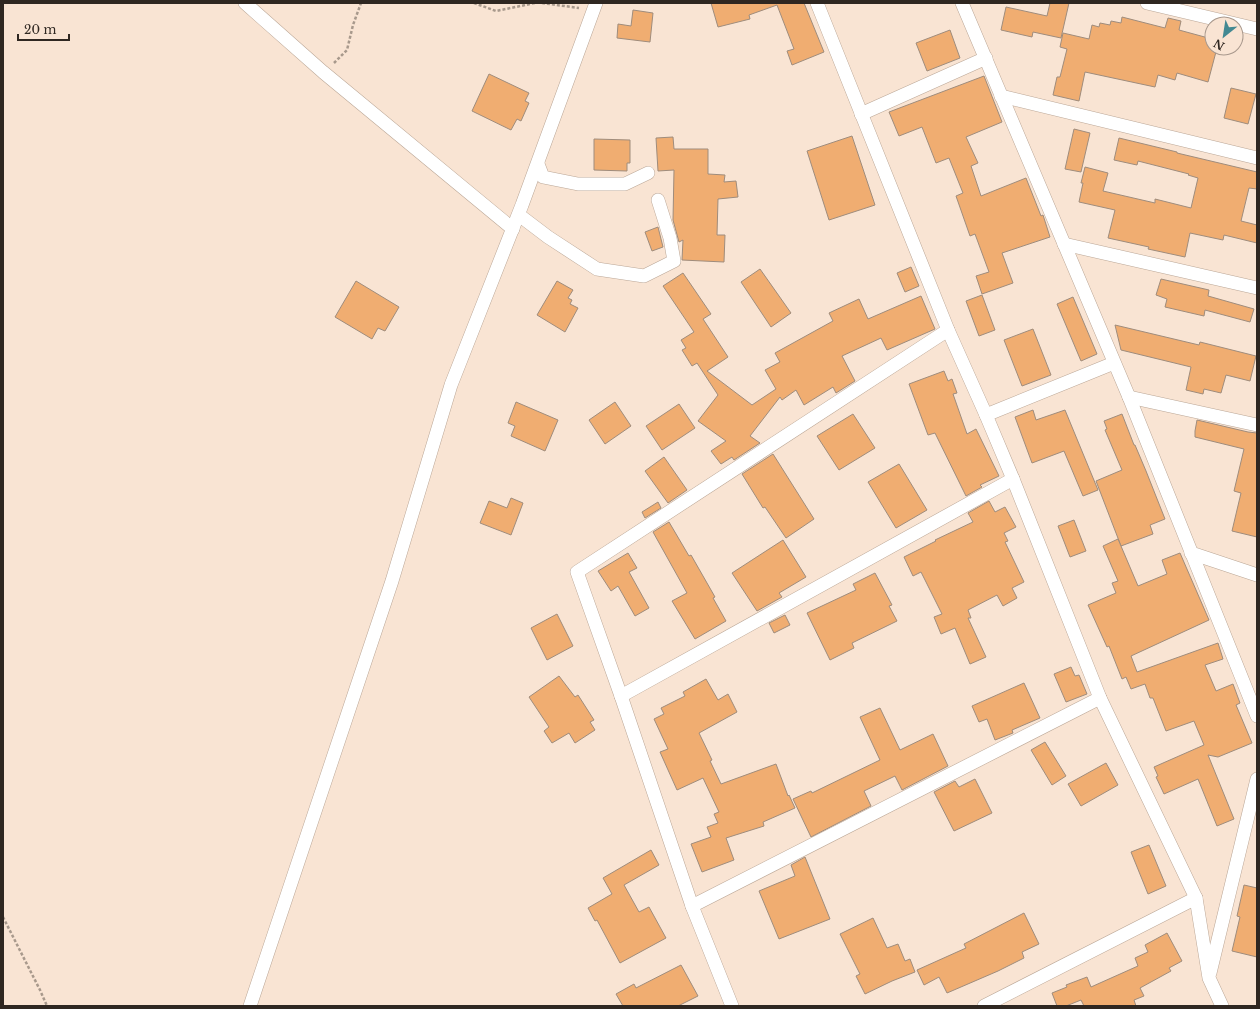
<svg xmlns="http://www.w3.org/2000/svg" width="1260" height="1009" font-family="'Libre Baskerville',serif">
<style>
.building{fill:#f0ad71;stroke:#9f8c7c}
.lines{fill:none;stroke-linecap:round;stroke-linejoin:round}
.minor-casing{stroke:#bba797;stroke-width:14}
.path{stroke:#a8998c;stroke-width:2.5;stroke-dasharray:3 2;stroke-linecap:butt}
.minor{stroke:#fff;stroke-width:13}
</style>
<rect width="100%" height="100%" fill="#f9e4d3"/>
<g class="building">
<path d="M711,3H804L824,52L792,65L787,51L794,49L777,5L749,15L750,19L718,27Z"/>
<path d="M1050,3H1069L1061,38L1033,32L1032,37L1001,30L1006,7L1047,16Z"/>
<path d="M633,10L653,13L650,42L617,38L618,24L631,26Z"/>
<path d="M1122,17L1165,28L1168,18L1181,21L1179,30L1212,39V48H1217L1208,82L1177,73L1175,80L1158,75L1155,87L1085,72L1079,101L1053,95L1057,77H1060L1067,49L1060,47L1063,33L1089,39L1092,25L1099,27L1100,23L1110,25L1111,21L1121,23Z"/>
<path d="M950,30L960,58L927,71L916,43Z"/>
<path d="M489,74L529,93L525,101L529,103L521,121L517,119L511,130L472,111Z"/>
<path d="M984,76L1002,122L966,137L978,163L971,166L981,196L1026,178L1041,216L1043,215L1050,237L1002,253L1013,283L982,294L976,276L989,272L975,234L970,236L956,196L963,193L949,158L936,163L922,127L899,136L889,112Z"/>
<path d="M1231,88L1256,94L1248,124L1224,118Z"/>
<path d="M1074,129L1090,133L1081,172L1065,169Z"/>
<path d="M852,136L875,205L829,220L807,151Z"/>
<path d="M673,137L674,149H708V174L725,175L724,182L736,181L738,197L718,199L717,235H725L724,262L682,260L683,240L679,242L673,220L674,170L658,171L656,138Z"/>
<path d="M1119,138L1177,152V153L1257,172V189L1249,188L1241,221L1257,225V243L1224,235L1223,240L1190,233L1185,257L1148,249L1149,247L1108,238L1115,210L1079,202L1083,183H1081L1085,167L1108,173L1103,191L1155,203V199L1191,208L1198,178L1188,175L1189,174L1138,161L1137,165L1114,160Z"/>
<path d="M594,139L630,140V163H627V171L594,170Z"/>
<path d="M658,227L663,247L652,251L645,232Z"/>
<path d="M911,267L919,286L905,292L897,273Z"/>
<path d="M760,269L791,313L771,327L741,282Z"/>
<path d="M683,273L711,314L703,319L728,357L707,371L752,405L776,389L765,370L780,362L775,353L833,321L829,313L859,299L868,319L921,296L935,329L887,350L881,338L842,356L855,381L836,393L833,387L804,405L796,390L782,400L780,397L750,436L760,443L734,460L732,457L721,464L711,451L726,441L698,421L718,395L697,363L692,366L682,350L686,348L681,340L694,332L663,286Z"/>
<path d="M1161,279L1209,290L1208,296L1254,309L1250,322L1205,310L1204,316L1165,307L1167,299L1156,295Z"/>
<path d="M356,281L399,307L385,331L378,328L372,339L335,317Z"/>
<path d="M557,281L573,290L568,298L572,300L570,304L578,308L565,332L537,315Z"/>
<path d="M982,295L995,330L979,336L966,301Z"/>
<path d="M1073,297L1097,354L1081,361L1057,304Z"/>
<path d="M1115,325L1199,345L1200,342L1256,356L1250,381L1226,375L1221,393L1204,389L1203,394L1186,390L1191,367L1121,350Z"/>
<path d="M1033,329L1051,375L1022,386L1004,340Z"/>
<path d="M944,371L948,381L952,379L957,393L953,394L967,434L976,429L999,476L980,485L982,487L966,496L935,433L928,435L909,384Z"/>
<path d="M516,402L558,420L545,451L511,436L515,426L508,423Z"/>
<path d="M615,402L631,426L605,444L589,420Z"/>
<path d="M679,404L695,428L662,450L646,426Z"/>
<path d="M1033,410L1036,420L1065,410L1098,490L1083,496L1064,451L1032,463L1015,417Z"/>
<path d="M853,414L875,448L839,470L817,436Z"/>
<path d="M1122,414L1134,445H1135L1146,471L1165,519L1150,525L1153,534L1121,546L1096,481L1122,470L1105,430L1107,429L1104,421Z"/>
<path d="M1197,420L1248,432L1257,433V537L1232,531L1241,493L1234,491L1244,449L1195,437V431Z"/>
<path d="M773,454L814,519L786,538L765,507L763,508L742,474Z"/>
<path d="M664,457L687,490L668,503L645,471Z"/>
<path d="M899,464L927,510L896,528L868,482Z"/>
<path d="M511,498L523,503L511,535L480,523L489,501L507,508Z"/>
<path d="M989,501L995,512L1005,507L1016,527L1004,533L1008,541L1005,542L1024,582L1012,588L1017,598L1003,606L997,595L968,610L971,618H968L986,657L970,664L955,628L941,634L934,617L942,614L921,572L913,576L904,557L936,541L935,540L973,522L968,513Z"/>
<path d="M658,502L661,508L645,518L642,512Z"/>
<path d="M1074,520L1086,551L1070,557L1058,526Z"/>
<path d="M669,522L689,556L691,555L715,597L713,598L726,621L695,639L672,601L687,593L653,532Z"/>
<path d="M1118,539L1138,586L1167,574L1162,560L1180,553L1209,620L1131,656L1137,672L1218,643L1223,659L1205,665L1216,691L1233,684L1240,703L1236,705L1252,743L1218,757L1208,755L1234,819L1217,826L1198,779L1164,794L1156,777L1158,776L1154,767L1204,745L1194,721L1166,731L1153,698H1150L1145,684L1131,689L1126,677L1122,679L1109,646L1107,647L1088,605L1116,593L1112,583L1118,581L1103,546Z"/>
<path d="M783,540L806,577L779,593L782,597L757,611L732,573Z"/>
<path d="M628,553L637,568L629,572L649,608L635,616L618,586L611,591L598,571Z"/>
<path d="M875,573L892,605L889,606L897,621L852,643L854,648L830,660L807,613L856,590L853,584Z"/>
<path d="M557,614L573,646L547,660L531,628Z"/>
<path d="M785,615L790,625L774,633L769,623Z"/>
<path d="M1071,667L1075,676L1079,675L1087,694L1066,702L1054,674Z"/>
<path d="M559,676L575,697L578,695L594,720L590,722L595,730L575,743L569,733L552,743L544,731L549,727L529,697Z"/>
<path d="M706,679L718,700L728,694L737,712L699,733L712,760L710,761L721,784L776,764L788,796L789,795L795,808L763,822L764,826L726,838L734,860L702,872L691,844L711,837L707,827L718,823L714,814L719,812L703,778L677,790L660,752L668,749L654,719L664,714L661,708L685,696L683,692Z"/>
<path d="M1024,683L1040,718L1012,730L1013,733L995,740L987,719L979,722L972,706Z"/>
<path d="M880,708L900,750L933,734L948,766L902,790L895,776L864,791L871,806L811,837L793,799L811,791L812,793L880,760L860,717Z"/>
<path d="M1045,742L1066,776L1052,785L1031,750Z"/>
<path d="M1106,763L1118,785L1081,806L1068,784Z"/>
<path d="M975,779L992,813L954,831L934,792L955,781L959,787Z"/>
<path d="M1149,845L1166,886L1148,894L1131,852Z"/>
<path d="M651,850L659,865L624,885L639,912L649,907L666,938L620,963L597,920L595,921L588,908L612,894L603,878Z"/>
<path d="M805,857L830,919L779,939L759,891L795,876L791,865Z"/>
<path d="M1244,885L1257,888V957L1232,951L1240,917L1237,916Z"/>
<path d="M1024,913L1039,944L1022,952L1024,958L998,971L947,993L939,977L924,985L917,970L966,948L964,944Z"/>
<path d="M873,918L887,948L898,944L905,961L910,959L915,972L892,981L865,994L856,976L860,974L840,934Z"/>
<path d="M1167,933L1182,961L1169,968L1171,971L1140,988L1144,996L1134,1000L1136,1006H1084L1081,1000L1066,1006H1057L1052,993L1067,987L1066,985L1087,977L1091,987L1138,966L1135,958L1148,952L1145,945Z"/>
<path d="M681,965L698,996L678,1006H623L616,994L634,984L636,988Z"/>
</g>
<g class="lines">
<g class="minor-casing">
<g id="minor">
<path d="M245,3L323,72L513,229"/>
<path d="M817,3L948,330L986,415L1013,479L1100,698L1196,898L1209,978L1222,1006"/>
<path d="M962,3L1129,397L1257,716"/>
<path d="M1147,3L1257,29"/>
<path d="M1001,96L1257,158"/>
<path d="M861,114L986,58"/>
<path d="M538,164L543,177L578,184H625L648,173"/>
<path d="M519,215L548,237L597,269L644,276L674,261L670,238L658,200"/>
<path d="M1064,244L1257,288"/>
<path d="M1129,397L1257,425"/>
<path d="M986,415L1114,363"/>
<path d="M1191,553L1257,575"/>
<path d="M621,696L1013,479"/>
<path d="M692,906L1100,698"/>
<path d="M1210,973L1257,779"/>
<path d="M250,1006L392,581L451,385L522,205L596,3"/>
<path d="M732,1006L692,906L621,696L577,572L948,330"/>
<path d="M984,1006L1196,898"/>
</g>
</g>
<g class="path">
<path d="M474,3L496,11L535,3"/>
<path d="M542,3L579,8"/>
<path d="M334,63L347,50L353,25L361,3"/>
<path d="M3,917L40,990L47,1006"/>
</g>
<use href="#minor" class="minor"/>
</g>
<rect width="1260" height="1009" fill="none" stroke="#2f2721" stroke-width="8"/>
<g transform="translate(1224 36) rotate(210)"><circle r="19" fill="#f9e4d3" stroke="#a8988c"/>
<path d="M0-3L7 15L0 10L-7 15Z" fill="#438992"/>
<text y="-6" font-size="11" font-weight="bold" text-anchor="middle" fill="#2f2721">N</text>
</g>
<path d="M18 34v6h51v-6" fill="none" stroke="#2f2721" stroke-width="2"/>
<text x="24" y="34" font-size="12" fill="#2f2721" stroke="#f9e4d3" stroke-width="3" paint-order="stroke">20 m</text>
</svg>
